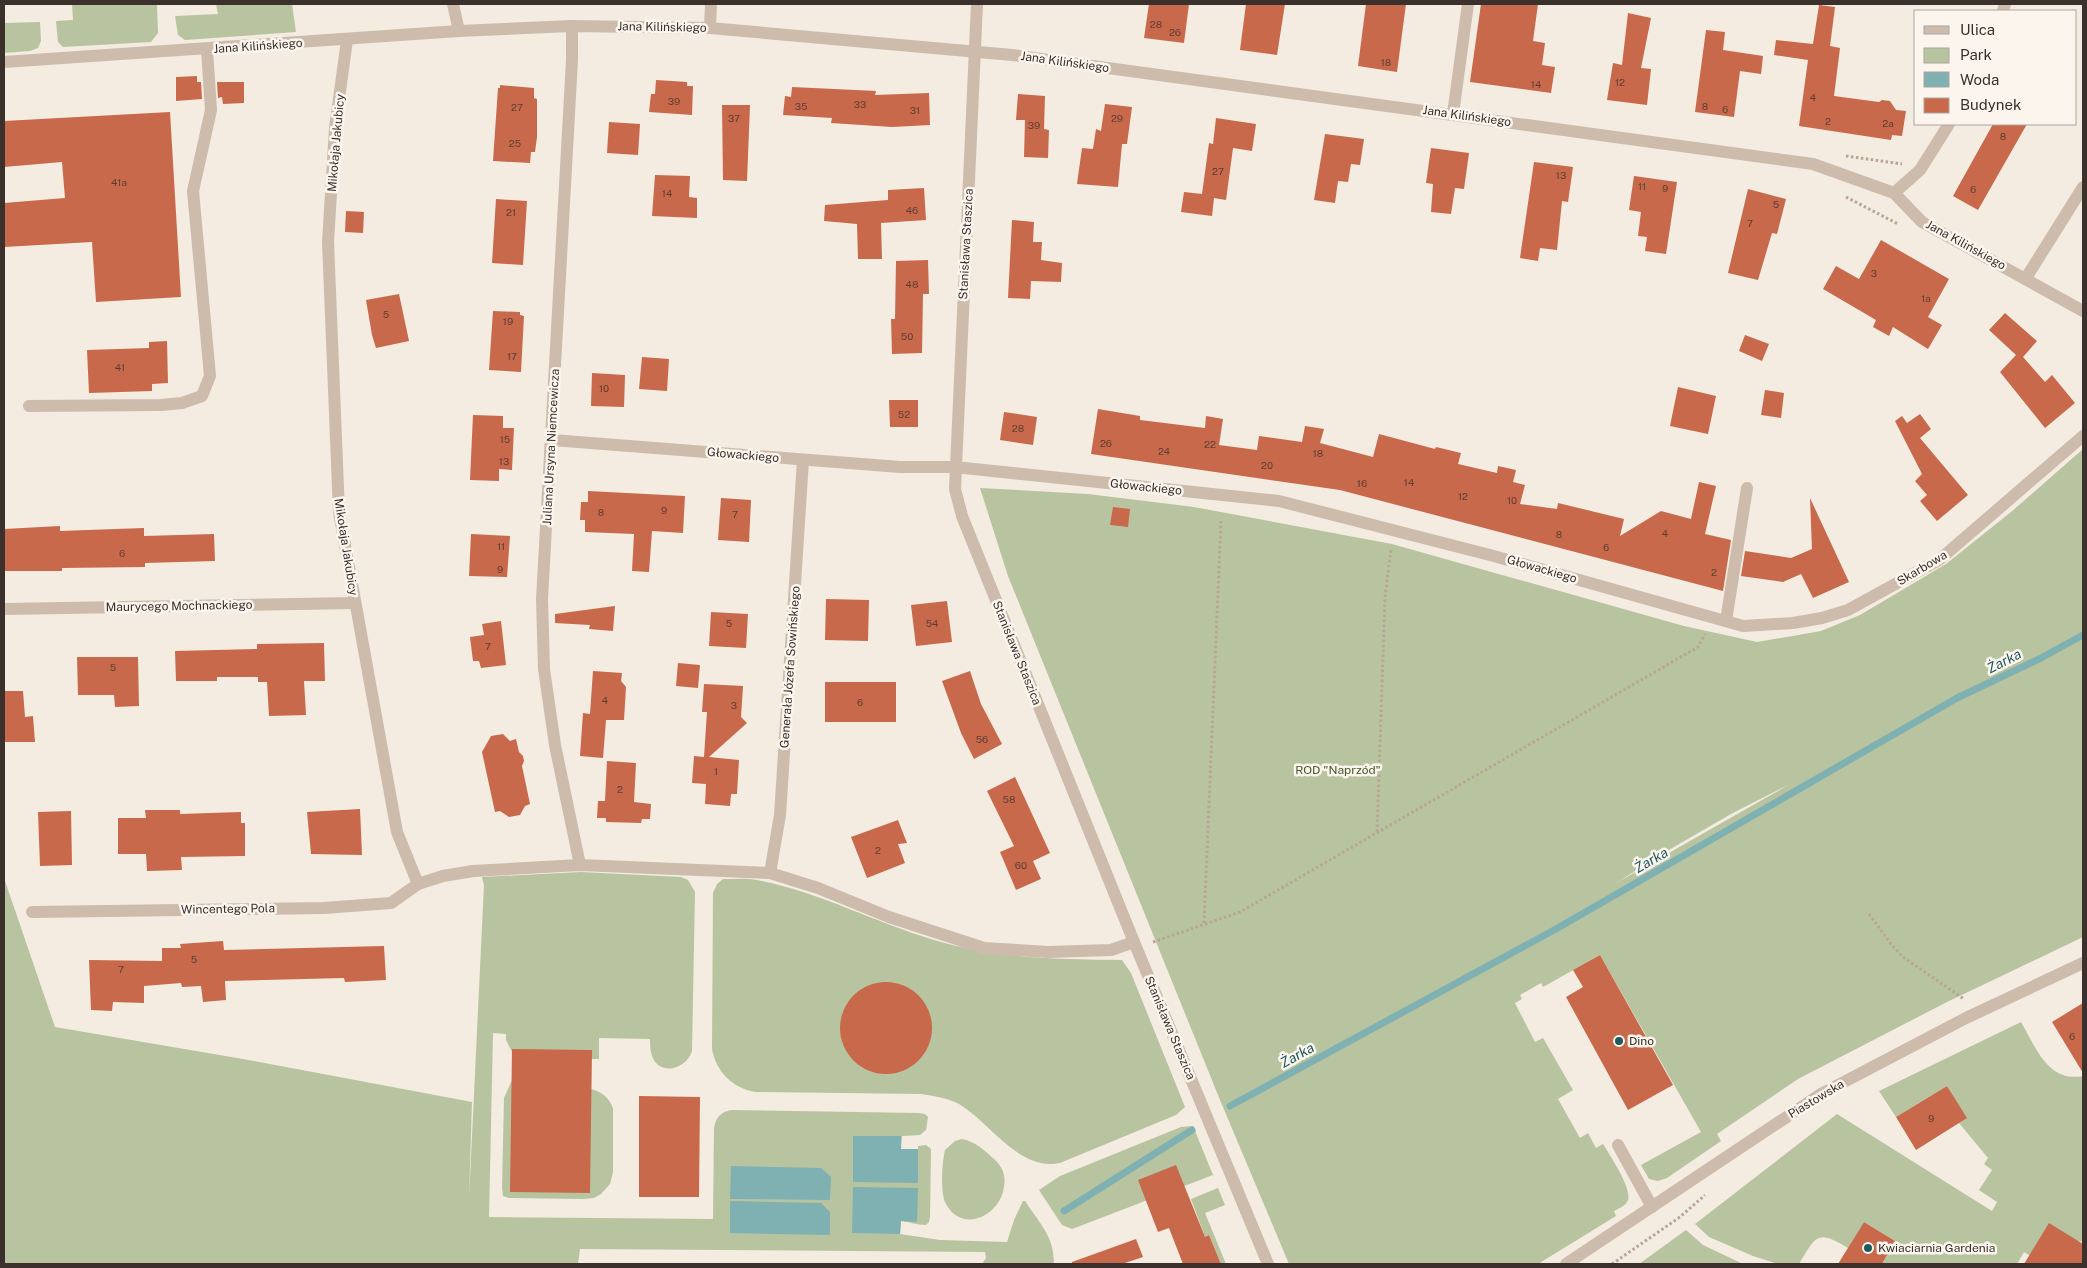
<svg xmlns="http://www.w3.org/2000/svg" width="2087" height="1268" font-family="'Public Sans',sans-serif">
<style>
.green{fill:#b8c4a0;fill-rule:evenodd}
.water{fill:#7fb0b2}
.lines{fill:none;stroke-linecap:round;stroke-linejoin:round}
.stream{stroke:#7fb0b2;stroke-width:7}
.building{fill:#c8694b}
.path{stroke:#b9a596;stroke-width:3;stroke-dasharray:2.5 2.5;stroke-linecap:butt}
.minor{stroke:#cdbbac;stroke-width:12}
.poi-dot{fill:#1f5a5e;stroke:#fbf5ee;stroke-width:2}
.labels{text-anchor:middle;stroke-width:5;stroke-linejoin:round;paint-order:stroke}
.number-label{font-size:10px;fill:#5e3e33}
.street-label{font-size:12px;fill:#3b302b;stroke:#fbf5ee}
.park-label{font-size:12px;fill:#4a5a2e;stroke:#fbf5ee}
.poi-label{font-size:12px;fill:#3b302b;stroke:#fbf5ee;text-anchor:start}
.water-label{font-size:14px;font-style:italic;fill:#1f5a5e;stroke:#fbf5ee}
</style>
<rect width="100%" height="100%" fill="#f4ebe1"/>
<g class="green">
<path d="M72,4H157L158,33L151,42L63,47L58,42L56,21L73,20Z"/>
<path d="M216,4H292L296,32L185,40L178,35L175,16L218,14Z"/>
<path d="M40,22L41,41L38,48L30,51L4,53V23Z"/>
<path d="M2083,449V937L1947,1002L1798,1079L1717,1134L1721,1141L1667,1178L1658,1181L1649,1179L1641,1165L1701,1132L1600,955L1543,987L1541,983L1520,995L1522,999L1515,1003L1535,1042L1543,1038L1573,1090L1558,1099L1580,1138L1588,1133L1596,1148L1603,1144C1609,1154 1635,1192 1627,1202C1625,1206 1618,1209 1614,1211L1616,1216L1538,1264H1289L1220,1100L1008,576L980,488L1088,494L1194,507L1392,544L1684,626L1757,642L1821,631L1860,615L1946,564L2011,512ZM1790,784L1616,883L1667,851L1731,814Z"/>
<path d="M581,872L681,877L688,880L695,892L692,1051C685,1072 655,1076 651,1052C650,1048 650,1043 650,1039L599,1038V1059H591V1089C602,1092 610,1098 613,1109V1172L610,1184L601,1194L594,1198L583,1199L509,1198L503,1196L502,1188L504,1098L512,1080V1052L506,1040V1034L493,1033L489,1217L713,1219L714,1128C716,1117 721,1112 731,1110L918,1113L925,1114L928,1117L926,1130L920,1135L902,1136L901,1149H918V1146L926,1145L931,1149L930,1217L929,1222L926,1225C917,1225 910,1222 901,1221L900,1234L940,1240L1007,1242L1014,1220L1023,1201H1025C1040,1224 1054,1236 1054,1264H982L986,1258L985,1252L580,1249L578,1264H4V878L55,1027L243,1059L472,1102L469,1199L484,885L482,877Z"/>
<path d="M723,879C734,879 747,878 757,880C819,892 874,922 934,940C998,959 1057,959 1122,960L1131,973L1185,1107L1176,1115L1060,1163C1018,1171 991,1123 959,1104C948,1098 934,1096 921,1094L755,1092C733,1088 716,1072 712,1049L713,893L717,884Z"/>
<path d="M2021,1022C2035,1046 2048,1083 2083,1076V1242L2079,1241L2068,1259L2077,1264H2045L2024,1252L2017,1264H1882L1895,1241L1864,1222L1848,1248C1817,1229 1816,1236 1799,1264H1778L1753,1256L1709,1237L1695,1224L1837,1114L1992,1211L1997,1202L1979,1190L1992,1170L1984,1164L1988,1158L1959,1123L1966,1118L1947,1086L1896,1117L1879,1091Z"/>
<path d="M1193,1126L1213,1175L1072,1229L1062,1225L1039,1190L1060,1176L1181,1127Z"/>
<path d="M962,1139C976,1142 984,1150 994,1159C1003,1167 1006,1176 1004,1187C1000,1216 962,1234 946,1204C940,1193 942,1162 945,1150L955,1141Z"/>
<path d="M1218,1188L1225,1205L1205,1213L1226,1264H1221L1209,1235L1205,1237L1191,1199Z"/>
<path d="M1686,1230L1703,1245L1743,1264H1639Z"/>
</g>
<g class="water">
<path d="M853,1136H901V1149H918V1183L853,1182Z"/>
<path d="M731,1166L821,1168L831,1177L830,1200L730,1199Z"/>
<path d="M853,1187L918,1188L917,1222L901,1221L900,1234L852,1233Z"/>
<path d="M730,1201L821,1203L830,1212V1235L730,1233Z"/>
</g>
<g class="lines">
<g class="stream">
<path d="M1230,1106L1556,929L1957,698L2041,658L2083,635"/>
<path d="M1064,1211L1192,1130"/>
</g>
</g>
<g class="building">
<path d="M1149,4H1189L1184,43L1144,38Z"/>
<path d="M1246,4H1285L1277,55L1240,50Z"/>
<path d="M1366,4H1406L1397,72L1358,66Z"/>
<path d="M1481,4H1538L1533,41L1545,43L1542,65L1555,67L1551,93L1470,82Z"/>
<path d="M1819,5L1835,7L1830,46L1840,48L1834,96L1879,102L1882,100L1890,101L1896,110L1906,111L1902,136L1892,135L1891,140L1799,126L1808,60L1774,55L1776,40L1813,44Z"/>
<path d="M1628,13L1651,18L1641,68L1651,69L1647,105L1607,100L1613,63L1622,65Z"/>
<path d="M1706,30L1725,32L1723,50L1763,56L1761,74L1740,71L1734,117L1695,112Z"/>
<path d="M197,76V82H201L202,99L176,101V77Z"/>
<path d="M656,80L687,82V86H693L692,115L649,112L651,94H655Z"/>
<path d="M217,82H244V103L223,104L222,97L218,98Z"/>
<path d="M500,85L534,88V98L537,99V137L535,152H531L530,163L493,161L498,88H500Z"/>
<path d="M792,87L876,91L875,95L929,93L930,125L892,127L831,123L832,118L783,115L785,96L791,97Z"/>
<path d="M1018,94L1045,96L1044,129L1049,130L1048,158L1024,157L1025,120H1016Z"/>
<path d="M1105,104L1132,107L1127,144H1122L1118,187L1077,184L1082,148L1093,149L1096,129L1101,131Z"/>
<path d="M722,105H750L747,181L723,180Z"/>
<path d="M170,112L181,297L96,302L92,242L4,247V203L65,198L62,162L4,167V121Z"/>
<path d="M1216,118L1256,124L1252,151L1233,148L1226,200L1214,198L1212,216L1181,212L1184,192L1202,194L1209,143L1213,144Z"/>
<path d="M609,122L640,124L638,155L607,153Z"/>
<path d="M1993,124H2027L1978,210L1953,196Z"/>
<path d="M1325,134L1364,139L1360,165L1351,164L1348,182L1338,181L1335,203L1314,200Z"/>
<path d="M1431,148L1469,153L1464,189L1455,188L1451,214L1431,212L1433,184L1426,183Z"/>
<path d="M1534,162L1573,167L1568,202L1562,201L1557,250L1540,248L1538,261L1520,258Z"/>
<path d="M655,175L690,176L689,197L697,198V218L652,216Z"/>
<path d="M1634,176L1677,182L1666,254L1645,251L1647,237L1638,236L1641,212L1629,210Z"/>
<path d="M924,188L926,220L881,223L882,259H858L857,224L824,221L825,205L888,200V190Z"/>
<path d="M1748,189L1786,199L1777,234L1772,233L1758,280L1728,273Z"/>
<path d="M496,199L527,201L523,265L492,263Z"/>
<path d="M346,211L364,212L363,233L345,232Z"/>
<path d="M1012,220L1034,222L1033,242H1042L1041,260L1062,263L1061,282L1031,281L1030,299L1008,298Z"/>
<path d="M1881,240L1949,279L1928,317L1942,325L1928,349L1893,327L1889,336L1873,327L1876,320L1823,289L1836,266L1859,279Z"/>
<path d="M928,260L929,294H923L922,353L892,354L891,319H895L896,261Z"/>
<path d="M399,294L409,341L376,348L372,335L366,300Z"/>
<path d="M493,311L520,312V315L524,316L521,372L489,370Z"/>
<path d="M2005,313L2037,341L2023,357L2045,382L2052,375L2075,403L2045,428L2000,372L2016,355L1989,330Z"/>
<path d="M1745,335L1769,344L1762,361L1739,351Z"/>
<path d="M167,341L168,383L152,384V391L89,393L87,350L149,348V342Z"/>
<path d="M642,357L669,359L667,391L639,389Z"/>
<path d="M592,373L625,375L624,407L591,406Z"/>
<path d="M1678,387L1716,396L1708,434L1670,426Z"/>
<path d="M1765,390L1784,393L1781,418L1761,415Z"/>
<path d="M889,400H918V427H890Z"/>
<path d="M1098,409L1140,416V420L1205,428L1206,416L1223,419L1219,445L1257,450L1259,436L1302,442L1305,426L1324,429L1320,443L1373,457L1379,434L1435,449L1436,447L1461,453L1458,464L1497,473L1498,466L1516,470L1513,482L1525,485L1520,504L1557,509L1558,503L1624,519L1620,536L1661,511L1691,519L1699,482L1716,486L1705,534L1731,540L1723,591L1340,490L1091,454Z"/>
<path d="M1004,412L1037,417L1033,445L1000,440Z"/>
<path d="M1920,414L1931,429L1920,438L1968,495L1937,521L1920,501L1927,495L1915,481L1922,474L1895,421L1902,416L1907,423Z"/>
<path d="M473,415L503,416V428H514L512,470L499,469V481L470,480Z"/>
<path d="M588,491L685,496L683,533L652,531L649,572L632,571L634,534L585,532V520H580L581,502H588Z"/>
<path d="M721,498L751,500L749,542L718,540Z"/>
<path d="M1810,498L1849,582L1813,598L1801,574L1783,582L1741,576L1745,551L1791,558L1812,549Z"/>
<path d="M1113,507L1130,509L1128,527L1110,525Z"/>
<path d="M60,526V531L144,528V536L214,534L215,561L145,563V567L62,568V571H4V529Z"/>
<path d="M471,534L510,536L507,577L469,576Z"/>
<path d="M826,599L869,600L868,641L825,640Z"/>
<path d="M947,601L952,642L916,646L911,605Z"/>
<path d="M615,606L613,631L589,629L590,625L555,623V614Z"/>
<path d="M711,612L748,614L746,648L709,646Z"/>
<path d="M501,621L506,665L481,668L479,661H473L470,637L484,635L482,624Z"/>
<path d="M324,643L325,681H304L306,715L269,716L267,682H258V677H217V681H176L175,651L257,649V644Z"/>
<path d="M77,657H138L139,706L115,707L114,695H78Z"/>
<path d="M678,663L700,665L698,688L676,686Z"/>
<path d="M593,671L622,673L621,681L626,687L624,720H606L603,758L580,756L583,713L590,714Z"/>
<path d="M970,671L981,704L1002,744L974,759L961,733L942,681Z"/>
<rect x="825" y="682" width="71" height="40"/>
<path d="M704,684L743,686L741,717L747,723L709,757L739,760L737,794H731L730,806L705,804L706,784L692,783L694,756L704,757L707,712H702Z"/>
<path d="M4,691H23L25,717L33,716L35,742H4Z"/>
<path d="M503,734L510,741L516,739L519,752L523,756L524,761L522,766L530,804L525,806L520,815L509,817L500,811L495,812L482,752L491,736Z"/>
<path d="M607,761L636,763L634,802L651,804L650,819H642L641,823L606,822V818H597L598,801H605Z"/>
<path d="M1015,777L1050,853L1033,861L1041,879L1016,890L1000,852L1014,846L987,791Z"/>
<path d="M360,809L362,855L311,854L307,812Z"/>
<path d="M145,810H180V814L241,812V823H245V856L181,857L182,870L147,871L146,854H118V818H146Z"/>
<path d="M71,811L72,865L40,866L38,812Z"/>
<path d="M898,820L907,843L898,844L905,863L867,878L851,837Z"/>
<path d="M223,941L224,950L384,946L386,980L345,982L344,978L225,981L226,1000L203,1002L201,986L182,987L181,983L144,986V1003L113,1002L112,1011L91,1010L89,960L162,961V948H181L180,944Z"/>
<path d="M1600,955L1673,1085L1628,1110L1566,997L1583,987L1573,970Z"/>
<circle cx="886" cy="1028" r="46"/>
<path d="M2083,1003V1073L2052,1022Z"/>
<path d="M512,1049L592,1050L590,1193L510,1192Z"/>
<path d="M1947,1086L1967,1118L1916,1150L1896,1117Z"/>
<path d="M639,1096L700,1097L699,1197H639Z"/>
<path d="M1176,1165L1205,1237L1209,1235L1221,1264H1183L1169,1228L1158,1232L1138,1180Z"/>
<path d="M1864,1222L1895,1241L1882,1264H1838Z"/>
<path d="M2049,1223L2083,1244V1264H2024Z"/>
<path d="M1136,1239L1143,1257L1122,1264H1072V1262Z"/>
</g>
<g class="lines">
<g class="path">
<path d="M1846,156L1902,164"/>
<path d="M1846,197L1898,224"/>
<path d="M1377,832L1385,598L1391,549"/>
<path d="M1869,914L1891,944L1903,957L1964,999"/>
<path d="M1204,923L1221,521"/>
<path d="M1153,942L1240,912L1698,647L1705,634"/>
<path d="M1612,1264L1680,1217L1705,1195"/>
</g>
<g class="minor">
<path d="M453,4L459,31"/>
<path d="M977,4L955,489L962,516L1134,942L1268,1264"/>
<path d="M2003,11L2005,4"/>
<path d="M572,26V60L542,599L544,669L555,745L580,865"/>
<path d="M710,28L711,4"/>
<path d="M347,40L335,128L328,242L339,512L397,832L418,884L443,876L473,871L580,865L770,873L818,888L889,917L984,948L1048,952L1111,950L1134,942"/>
<path d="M4,62L459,31L572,26L710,28L1012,55L1813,164L1894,193L1922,222L2083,311"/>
<path d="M1453,114L1468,4"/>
<path d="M1894,193L1920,170L1949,124"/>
<path d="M2026,278L2083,187"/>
<path d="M29,406L161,405L182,403L202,396L210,376L193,191L211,110L207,50"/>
<path d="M552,440L900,467H955L1279,501L1490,555L1743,626L1793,623L1822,618L1848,610L1939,560L2083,436"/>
<path d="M4,609L355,603"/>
<path d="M1726,621L1747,488"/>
<path d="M770,873L780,815L803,460"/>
<path d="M32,912L324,908L391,903L418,884"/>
<path d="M1618,1145L1652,1207"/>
<path d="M1566,1264L1821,1094L1966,1018L2083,963"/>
</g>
</g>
<g class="poi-dot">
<circle cx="1619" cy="1041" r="5"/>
<circle cx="1868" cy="1248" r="5"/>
</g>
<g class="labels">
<g class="number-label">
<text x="1156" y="28">28</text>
<text x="1175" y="36">26</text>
<text x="1386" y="66">18</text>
<text x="1620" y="86">12</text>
<text x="1536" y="88">14</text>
<text x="1813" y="101">4</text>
<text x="674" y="105">39</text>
<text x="860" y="108">33</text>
<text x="801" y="110">35</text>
<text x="1705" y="110">8</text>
<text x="517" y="111">27</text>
<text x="1725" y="113">6</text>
<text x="915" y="114">31</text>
<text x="734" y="122">37</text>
<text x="1117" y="122">29</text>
<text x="1828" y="125">2</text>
<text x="1888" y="127">2a</text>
<text x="1034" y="129">39</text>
<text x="2003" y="140">8</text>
<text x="515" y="147">25</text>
<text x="1218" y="175">27</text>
<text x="1561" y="179">13</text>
<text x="119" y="186">41a</text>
<text x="1642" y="190">11</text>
<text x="1665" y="192">9</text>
<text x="1973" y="193">6</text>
<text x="667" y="197">14</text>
<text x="1776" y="208">5</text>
<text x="912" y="214">46</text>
<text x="511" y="216">21</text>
<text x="1750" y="227">7</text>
<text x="1874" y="277">3</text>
<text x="912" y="288">48</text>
<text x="1926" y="302">1a</text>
<text x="386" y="318">5</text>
<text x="508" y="325">19</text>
<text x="907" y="340">50</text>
<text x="512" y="360">17</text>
<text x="120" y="371">41</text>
<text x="604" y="392">10</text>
<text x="904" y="418">52</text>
<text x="1018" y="432">28</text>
<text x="505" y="443">15</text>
<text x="1106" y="447">26</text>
<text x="1210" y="448">22</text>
<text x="1164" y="455">24</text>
<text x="1318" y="457">18</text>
<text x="504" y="465">13</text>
<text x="1267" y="469">20</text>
<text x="1409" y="486">14</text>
<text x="1362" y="487">16</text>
<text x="1463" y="500">12</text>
<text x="1512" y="504">10</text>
<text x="664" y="514">9</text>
<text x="601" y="516">8</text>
<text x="735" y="518">7</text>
<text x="1665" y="537">4</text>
<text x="1559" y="538">8</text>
<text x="501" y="550">11</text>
<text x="1606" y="551">6</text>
<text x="122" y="557">6</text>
<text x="500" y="573">9</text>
<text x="1714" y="576">2</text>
<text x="729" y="627">5</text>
<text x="932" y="627">54</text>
<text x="488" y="650">7</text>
<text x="113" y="671">5</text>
<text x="605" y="704">4</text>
<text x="860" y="706">6</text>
<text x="734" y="709">3</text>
<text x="982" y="743">56</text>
<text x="716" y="775">1</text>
<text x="620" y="793">2</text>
<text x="1009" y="803">58</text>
<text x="878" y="854">2</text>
<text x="1021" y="869">60</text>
<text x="194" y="963">5</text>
<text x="121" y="973">7</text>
<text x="2072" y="1040">6</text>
<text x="1931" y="1122">9</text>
</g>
<g class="street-label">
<text transform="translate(662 27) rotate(1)" y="4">Jana Kilińskiego</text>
<text transform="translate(258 46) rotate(-4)" y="4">Jana Kilińskiego</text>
<text transform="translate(1065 62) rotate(8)" y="4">Jana Kilińskiego</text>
<text transform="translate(1467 116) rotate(8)" y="4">Jana Kilińskiego</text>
<text transform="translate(336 143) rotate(-85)" y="4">Mikołaja Jakubicy</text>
<text transform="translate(966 244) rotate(-87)" y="4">Stanisława Staszica</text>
<text transform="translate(1966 245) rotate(29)" y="4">Jana Kilińskiego</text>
<text transform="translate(551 447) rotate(-87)" y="4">Juliana Ursyna Niemcewicza</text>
<text transform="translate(743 455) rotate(5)" y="4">Głowackiego</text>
<text transform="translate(1146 487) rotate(6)" y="4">Głowackiego</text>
<text transform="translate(346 547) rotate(81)" y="4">Mikołaja Jakubicy</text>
<text transform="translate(1922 568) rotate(-31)" y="4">Skarbowa</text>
<text transform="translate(1542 569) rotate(16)" y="4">Głowackiego</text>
<text transform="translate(179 606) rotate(-1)" y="4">Maurycego Mochnackiego</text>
<text transform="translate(1017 653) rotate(68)" y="4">Stanisława Staszica</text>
<text transform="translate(790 667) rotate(-86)" y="4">Generała Józefa Sowińskiego</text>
<text transform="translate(228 909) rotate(-1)" y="4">Wincentego Pola</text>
<text transform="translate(1170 1028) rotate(67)" y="4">Stanisława Staszica</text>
<text transform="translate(1816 1099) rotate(-31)" y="4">Piastowska</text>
</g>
<g class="park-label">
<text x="1338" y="774">ROD "Naprzód"</text>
</g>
<g class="poi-label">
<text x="1629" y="1045">Dino</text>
<text x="1878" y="1252">Kwiaciarnia Gardenia</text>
</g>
<g class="water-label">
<text transform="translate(2004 661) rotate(-27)" y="5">Żarka</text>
<text transform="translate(1651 860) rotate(-30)" y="5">Żarka</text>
<text transform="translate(1297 1055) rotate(-29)" y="5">Żarka</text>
</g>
</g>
<rect width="2087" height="1268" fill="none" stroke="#3b302b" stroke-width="10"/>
<rect x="1914" y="10" width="162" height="115" fill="#fbf5ee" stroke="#aea6a0"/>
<rect x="1924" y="26" width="25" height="8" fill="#cdbbac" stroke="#aea6a0"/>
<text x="1960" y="35" font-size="15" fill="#3b302b">Ulica</text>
<rect x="1924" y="48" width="25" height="15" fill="#b8c4a0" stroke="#aea6a0"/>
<text x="1960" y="60" font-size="15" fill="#3b302b">Park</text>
<rect x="1924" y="72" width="25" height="15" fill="#7fb0b2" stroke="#aea6a0"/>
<text x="1960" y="85" font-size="15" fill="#3b302b">Woda</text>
<rect x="1924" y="98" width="25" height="15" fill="#c8694b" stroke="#aea6a0"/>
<text x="1960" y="110" font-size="15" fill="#3b302b">Budynek</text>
</svg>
